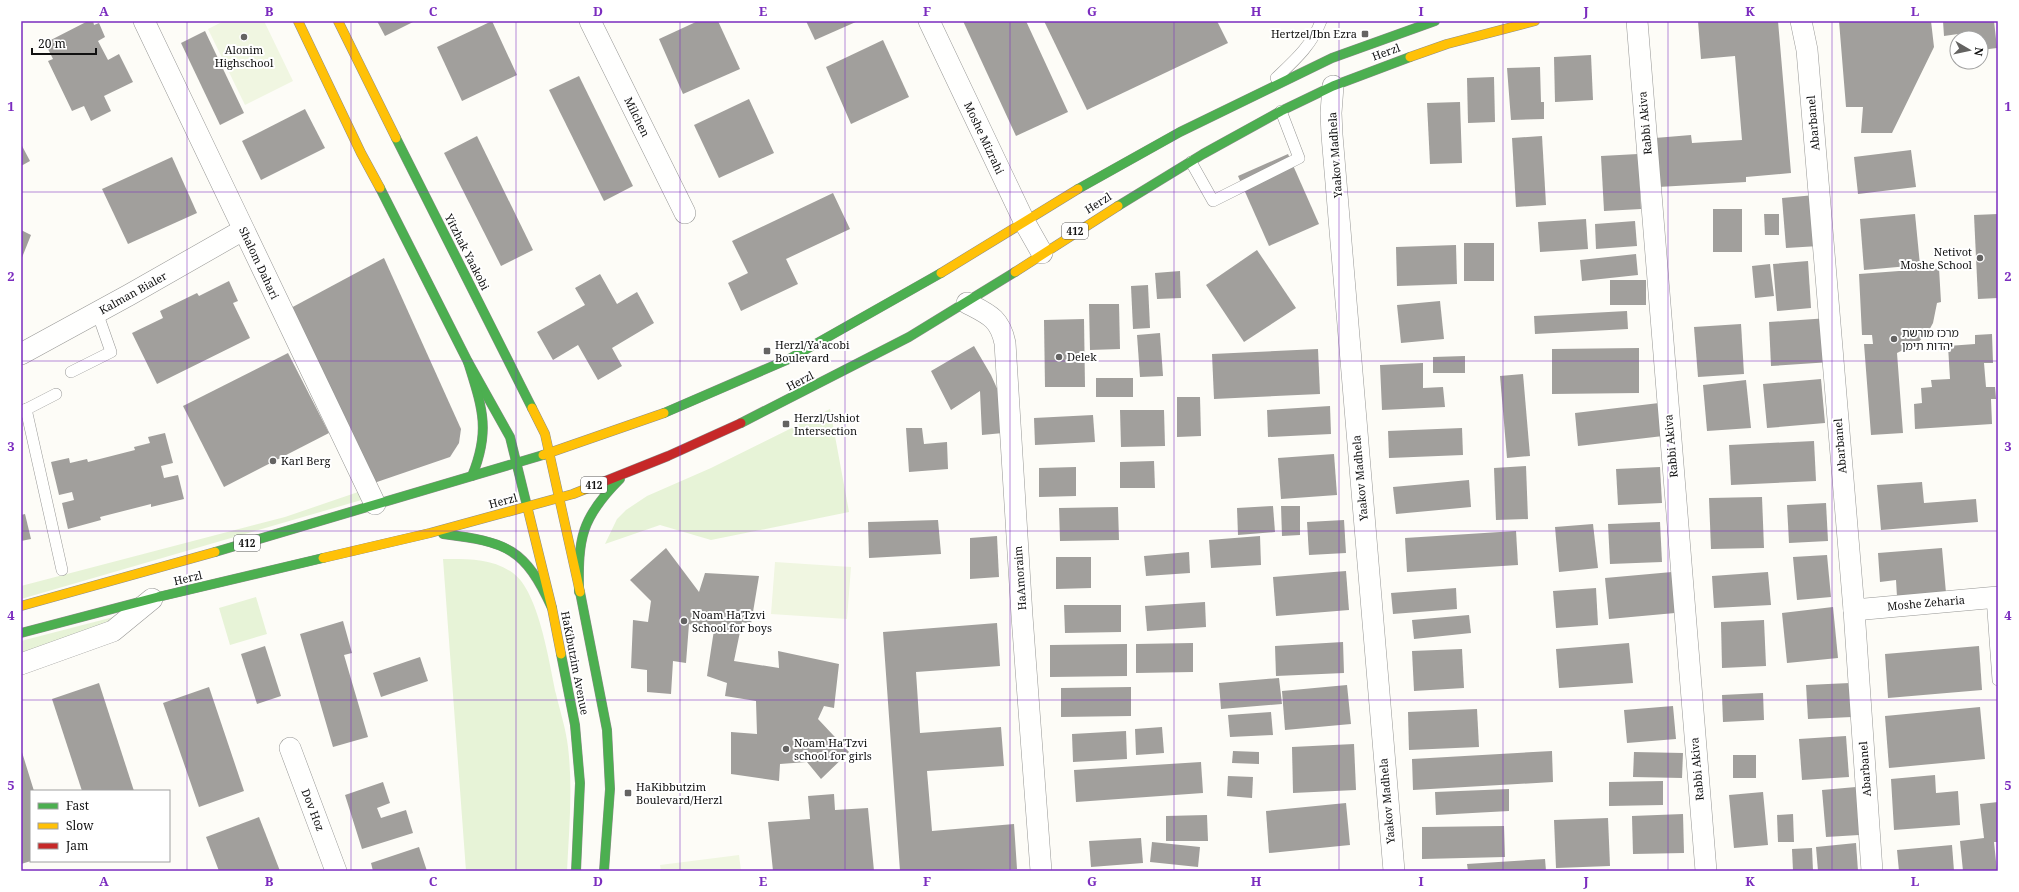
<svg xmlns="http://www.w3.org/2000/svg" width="2019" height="892" font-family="'Noto Serif','Noto Sans Hebrew',serif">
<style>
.green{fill:#e7f3d7}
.pitch{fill:#f0f6e1}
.building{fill:#a19f9c}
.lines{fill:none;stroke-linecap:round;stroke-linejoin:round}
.lane-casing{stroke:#979795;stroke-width:12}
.street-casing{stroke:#979795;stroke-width:22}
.fast-casing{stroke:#8e8d8b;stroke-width:10}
.slow-casing{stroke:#8e8d8b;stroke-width:10}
.jam-casing{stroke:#8e8d8b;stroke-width:10}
.lane{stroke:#fffffe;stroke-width:11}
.street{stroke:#fffffe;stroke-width:21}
.fast{stroke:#4caf50;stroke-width:9}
.slow{stroke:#ffc107;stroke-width:9}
.jam{stroke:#c62828;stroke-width:9}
.grid{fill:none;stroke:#7b2cbf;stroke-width:1;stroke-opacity:0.55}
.poi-dot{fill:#646362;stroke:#fff;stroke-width:1.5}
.labels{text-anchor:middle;stroke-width:4;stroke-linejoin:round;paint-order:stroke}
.shield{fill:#fff;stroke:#585858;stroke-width:1}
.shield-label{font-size:10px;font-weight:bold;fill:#111}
.poi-label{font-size:11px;fill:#111;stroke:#fff;text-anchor:start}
.street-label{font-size:11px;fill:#111;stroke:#fff}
.neatline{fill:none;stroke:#7b2cbf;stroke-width:1.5}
.grid-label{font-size:13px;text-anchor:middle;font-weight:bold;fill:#7b2cbf}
</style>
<rect width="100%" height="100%" fill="#fdfcf7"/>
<g class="green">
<path d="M830,409L849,512L711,540L660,525L605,544L617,519L626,510L647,496L711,468Z"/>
<path d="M361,491L365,499L21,599V586L285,517Z"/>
<path d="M443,559C467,559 492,558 513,573C539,592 549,662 556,694C560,711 566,729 568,747C573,788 569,830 567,871H466Z"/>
<path d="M256,597L267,634L230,645L219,608Z"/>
<path d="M129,613L21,661V641Z"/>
</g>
<g class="pitch">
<path d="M224,21H264L293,81L245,105L208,29Z"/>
<path d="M775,562L851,567L847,619L771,614Z"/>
<path d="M739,855L741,871H661L660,865Z"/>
</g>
<g class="building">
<path d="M88,21H93L94,25L99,23L105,37L98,41L108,60L119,54L133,82L104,96L111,111L91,121L84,106L72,111L48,61L53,59L45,43Z"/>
<path d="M377,21H415L385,36Z"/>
<path d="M492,21L517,75L462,101L437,47Z"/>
<path d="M698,21H718L740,69L683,94L659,39Z"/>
<path d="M806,21H858L815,40Z"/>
<path d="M963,21H1026L1068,112L1016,136Z"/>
<path d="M1044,21H1217L1228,43L1087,110Z"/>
<path d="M1698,21H1778L1791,173L1746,177V182L1658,187L1655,138L1691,135L1692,143L1742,140L1735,56L1701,59Z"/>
<path d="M1839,21H1931L1934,47L1892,133H1861L1863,107H1846Z"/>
<path d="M1943,21H1994L1997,48L1981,50V38H1966L1965,33L1944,36Z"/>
<path d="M205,31L244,113L220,125L181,43Z"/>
<path d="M883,40L909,97L851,124L826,67Z"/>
<path d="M1591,55L1593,100L1555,102L1554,57Z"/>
<path d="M1540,67L1541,102H1544V119L1511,120L1507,68Z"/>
<path d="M579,76L633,186L604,201L549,90Z"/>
<path d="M1494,77L1495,122L1468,123L1467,78Z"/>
<path d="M749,99L774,153L719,178L694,125Z"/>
<path d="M1460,102L1462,163L1430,164L1427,103Z"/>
<path d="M305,109L325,148L261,180L242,141Z"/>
<path d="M477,136L533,250L501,266L444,153Z"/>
<path d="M1542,136L1546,205L1516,207L1512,138Z"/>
<path d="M21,144L30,161L21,166Z"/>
<path d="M1911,150L1916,187L1858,194L1854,157Z"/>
<path d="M1288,154L1319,224L1269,246L1238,176Z"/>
<path d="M1638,154L1641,209L1604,211L1601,156Z"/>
<path d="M172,157L197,213L128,244L102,189Z"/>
<path d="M833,193L850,229L786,259L798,284L741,311L728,283L748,273L732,241Z"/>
<path d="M1815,195L1819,246L1786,248L1782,198Z"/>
<rect x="1713" y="209" width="29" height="43"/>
<path d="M1764,214H1779V235H1765Z"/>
<path d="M1915,214L1920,265L1864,270L1860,219Z"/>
<path d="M1998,214V298L1978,299L1974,215Z"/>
<path d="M1586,219L1588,249L1540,252L1538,222Z"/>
<path d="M1635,221L1637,246L1596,249L1595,224Z"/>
<path d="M21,230L31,235L21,260Z"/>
<rect x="1464" y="243" width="30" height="38"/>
<path d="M1456,245L1457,284L1397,286L1396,247Z"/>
<path d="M1257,250L1296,308L1244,342L1206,285Z"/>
<path d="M1636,254L1638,275L1582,281L1580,260Z"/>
<path d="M384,258L461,429L459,443L450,457L374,483L289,309Z"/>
<path d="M1808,261L1811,308L1777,311L1773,264Z"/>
<path d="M1770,264L1774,296L1755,298L1752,266Z"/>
<path d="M1939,268L1941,302L1937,303L1933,323L1927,334L1917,343L1897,353L1903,433L1871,435L1864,344H1873L1872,335H1862L1859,274Z"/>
<path d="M1180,271L1181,298L1157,299L1155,273Z"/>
<path d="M600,274L617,304L637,292L654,323L612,348L622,366L598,380L578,345L553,360L537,332L585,305L575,288Z"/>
<rect x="1610" y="280" width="36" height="25"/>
<path d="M229,281L238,301L233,303L250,338L157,384L132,333L163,318L160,311L197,293L199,296Z"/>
<path d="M1148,285L1150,328L1133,329L1131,286Z"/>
<path d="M1440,301L1444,339L1401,343L1397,305Z"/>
<path d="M1089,304H1119L1120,349L1090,350Z"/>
<path d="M1627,311L1628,329L1535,334L1534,316Z"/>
<path d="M1829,318L1831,362L1771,366L1769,322Z"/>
<path d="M1084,319L1085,387H1045L1044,320Z"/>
<path d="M1741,324L1744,374L1698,377L1694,327Z"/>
<path d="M1160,333L1163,376L1140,377L1137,335Z"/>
<path d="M1992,334L1993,363H1984L1986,387H1995L1996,399H1991L1992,424L1915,429L1914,404L1922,403L1921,388L1932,387L1931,380L1950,379L1948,346L1975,344V335Z"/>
<path d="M974,346L991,375L1000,395L1003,433L982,435L980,391L951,410L931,371Z"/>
<path d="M1639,348V393L1552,394V349Z"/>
<path d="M1318,349L1320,394L1214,399L1212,354Z"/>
<path d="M288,353L329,433L224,487L183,406Z"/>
<path d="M1465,356V373H1433V357Z"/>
<path d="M1423,363V388L1443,387L1445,407L1382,410L1380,365Z"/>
<path d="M1523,374L1530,456L1507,458L1500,376Z"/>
<rect x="1096" y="378" width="37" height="19"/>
<path d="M1821,379L1825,423L1767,428L1763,384Z"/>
<path d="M1746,380L1751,428L1707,431L1703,385Z"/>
<path d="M1177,397H1200L1201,436L1177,437Z"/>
<path d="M1659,403L1663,436L1578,446L1575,413Z"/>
<path d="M1330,406L1331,434L1268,437L1267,410Z"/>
<path d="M1120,410H1164L1165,446L1121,447Z"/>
<path d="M1093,415L1095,442L1035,445L1034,418Z"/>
<path d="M906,428H922L924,444L947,442L948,469L909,472Z"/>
<path d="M1462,428L1463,455L1389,458L1388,431Z"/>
<path d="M165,433L173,463L161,466L164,478L178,475L184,499L151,507V504L100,517L101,520L68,529L62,503L74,500L72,492L59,495L51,462L69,458L70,463L87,459L88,462L135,450L134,447L150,443L148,437Z"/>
<path d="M1814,441L1816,481L1731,485L1729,445Z"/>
<path d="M1334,454L1337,495L1281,499L1278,458Z"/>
<path d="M1154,461L1155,488H1120V462Z"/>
<path d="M1526,466L1528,519L1496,520L1494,468Z"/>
<path d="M1076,467V496L1039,497V468Z"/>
<path d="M1660,467L1662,503L1618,505L1616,469Z"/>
<path d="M1469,480L1471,507L1396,514L1393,487Z"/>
<path d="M1922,482L1924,503L1976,499L1978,522L1881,530L1877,485Z"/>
<path d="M1762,497L1764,548L1711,549L1709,498Z"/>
<path d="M1826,503L1828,541L1789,543L1787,505Z"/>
<path d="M1273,506L1275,532L1238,535L1237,508Z"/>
<path d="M1281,506H1300V535L1282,536Z"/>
<path d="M1118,507L1119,540L1060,541L1059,508Z"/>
<path d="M25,514L31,539L21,541V515Z"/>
<path d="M938,520L941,554L869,558L868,522Z"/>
<path d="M1344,520L1346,553L1309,555L1307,522Z"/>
<path d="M1660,522L1662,562L1610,564L1608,524Z"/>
<path d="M1593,524L1598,568L1559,572L1555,527Z"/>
<path d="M1516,531L1518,565L1407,572L1405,538Z"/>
<path d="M997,536L999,577L970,579V538Z"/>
<path d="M1260,536L1261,565L1211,568L1209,540Z"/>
<path d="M666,548L699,592L705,573L759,576L751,624L742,622L734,661L779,668L778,651L839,664L834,708L824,706L818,719L849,752L821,779L807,762L780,764L779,781L731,774V732L757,734L756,701L725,696L727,683L707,676L714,630L689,624L686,663L673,661L671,694L647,692V670L631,668L633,620L648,622L651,601L630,580Z"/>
<path d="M1942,548L1946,593L1897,597L1896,580L1880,582L1878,553Z"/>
<path d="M1189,552L1190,573L1146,576L1144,556Z"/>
<path d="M1827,555L1831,597L1797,600L1793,557Z"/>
<path d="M1056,557H1091V588L1056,589Z"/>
<path d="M1346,571L1349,610L1276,616L1273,577Z"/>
<path d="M1672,572L1675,613L1609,619L1605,578Z"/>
<path d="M1768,572L1771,605L1714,608L1712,576Z"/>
<path d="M1456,588L1457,609L1393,614L1391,593Z"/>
<path d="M1596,588L1598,625L1556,628L1553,591Z"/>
<path d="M1205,602L1206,627L1147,631L1145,606Z"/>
<path d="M1064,605H1121V632L1065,633Z"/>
<path d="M1833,607L1838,658L1787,663L1782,613Z"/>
<path d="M1469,615L1471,633L1414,639L1412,620Z"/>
<path d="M1764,620L1766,666L1722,668L1721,622Z"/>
<path d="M343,621L352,653L344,655L368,737L333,747L300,634Z"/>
<path d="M997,623L1000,666L916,672L920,733L1001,727L1004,766L927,771L932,831L1014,824L1017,869L900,871L883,632Z"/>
<path d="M1343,642L1344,673L1276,676L1275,646Z"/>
<path d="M1193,643V672L1136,673V644Z"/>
<path d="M1629,643L1633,683L1559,688L1556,649Z"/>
<path d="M1127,644V676L1050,677V645Z"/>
<path d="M265,646L281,696L257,704L241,654Z"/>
<path d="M1979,646L1982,690L1888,698L1885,654Z"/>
<path d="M1462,649L1464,688L1414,691L1412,651Z"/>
<path d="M420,657L428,681L381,697L373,673Z"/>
<path d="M1279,678L1282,704L1221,709L1219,683Z"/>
<path d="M99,683L134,791H82L52,699Z"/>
<path d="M1850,683L1852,717L1808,719L1806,685Z"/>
<path d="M1347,685L1351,724L1285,730L1282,691Z"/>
<path d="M209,687L244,791L199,807L163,703Z"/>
<path d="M1131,687V716L1061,717V688Z"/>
<path d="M1763,693L1764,720L1723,722L1722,695Z"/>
<path d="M1673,706L1676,739L1627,743L1624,710Z"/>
<path d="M1980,707L1985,759L1889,768L1885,716Z"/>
<path d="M1477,709L1479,747L1409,750L1408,712Z"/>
<path d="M1271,712L1273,735L1230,737L1228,715Z"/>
<path d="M1162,727L1164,753L1136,755L1135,729Z"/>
<path d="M1126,731L1127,759L1073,762L1072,734Z"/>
<path d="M1846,736L1849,777L1802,780L1799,739Z"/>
<path d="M1354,744L1356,790L1293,793L1292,747Z"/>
<path d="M21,749L34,791H31V861L21,864Z"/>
<path d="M1233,751L1259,752V764L1232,763Z"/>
<path d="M1552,751L1553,782L1413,790L1412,759Z"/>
<path d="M1634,752L1683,753L1682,778L1633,777Z"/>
<rect x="1733" y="755" width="23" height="23"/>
<path d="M1201,762L1203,793L1076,802L1074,770Z"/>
<path d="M1935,775L1936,793L1958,791L1960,825L1894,830L1891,779Z"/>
<path d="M1228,776L1253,777L1252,798L1227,796Z"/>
<path d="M1663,781V805L1609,806V782Z"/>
<path d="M383,782L390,803L377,808L381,818L406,810L413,833L362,849L345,795Z"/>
<path d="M1856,787L1859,835L1826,837L1822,790Z"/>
<path d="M1509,789V811L1436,815L1435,792Z"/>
<path d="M1763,792L1768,845L1734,848L1729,795Z"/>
<path d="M834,794L835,810L868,808L874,871H773L768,822L810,819L808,796Z"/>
<path d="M1998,802V842H1994L1997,871H1963L1960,841L1984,838L1980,804Z"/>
<path d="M1346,803L1350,845L1269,853L1266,811Z"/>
<path d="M1683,814L1684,853L1633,854L1632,816Z"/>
<path d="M1793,814L1794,842H1778L1777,815Z"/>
<path d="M1207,815L1208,841H1166V816Z"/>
<path d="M259,817L280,871H219L206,837Z"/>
<path d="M1608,818L1610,866L1556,868L1554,820Z"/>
<path d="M1504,826L1505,857L1422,859V827Z"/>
<path d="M1141,838L1143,863L1091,867L1089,841Z"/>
<path d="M1152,842L1200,847L1198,867L1150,862Z"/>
<path d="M1856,843L1858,871H1818L1816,847Z"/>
<path d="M1952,845L1954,871H1899L1897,850Z"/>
<path d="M419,847L427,871H373L371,863Z"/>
<path d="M1812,848L1813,871H1793L1792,849Z"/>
<path d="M1545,859L1546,871H1468L1467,864Z"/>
</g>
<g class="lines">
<g class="lane-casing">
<g id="lane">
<path d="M1276,78C1295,60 1312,45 1321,21"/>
<path d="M1191,162L1213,201L1299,158L1281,111"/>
<path d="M71,372L111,352L97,312"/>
<path d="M26,409L62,570"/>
<path d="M21,412L56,394"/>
<path d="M1992,597L1998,680"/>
</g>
</g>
<g class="street-casing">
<g id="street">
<path d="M144,21L375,504"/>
<path d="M590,21L685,213"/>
<path d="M929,21L1025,223L1042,253"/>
<path d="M1637,21L1706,871"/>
<path d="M1801,21L1807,50L1854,610L1872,871"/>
<path d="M1333,86L1331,113L1332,135L1394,871"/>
<path d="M967,303C988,314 1000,318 1005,343L1022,616L1041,871"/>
<path d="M21,354L129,295L243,230"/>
<path d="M1854,610L1998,597"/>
<path d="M21,664L113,631L152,599"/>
<path d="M290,748L336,871"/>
</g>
</g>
<g class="fast-casing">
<g id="fast">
<path d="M396,138L532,408"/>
<path d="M380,188L468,362L510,437L528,510"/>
<path d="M1078,189L1180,132L1332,58L1435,21"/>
<path d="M1118,206L1203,154L1281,111L1333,86L1410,57"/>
<path d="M468,362C482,407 491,430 472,476"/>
<path d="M664,413L789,359L941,273"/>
<path d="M741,423L909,337L1015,272"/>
<path d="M443,534C507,542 525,548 552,608"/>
<path d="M215,552L543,455"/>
<path d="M579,592C578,538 581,518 620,479"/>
<path d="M580,592L607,730L610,789L604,871"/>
<path d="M21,633L158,597L323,558"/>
<path d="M561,654L575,725L580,783L576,871"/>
</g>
</g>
<g class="slow-casing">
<g id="slow">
<path d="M298,21L361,153L380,188"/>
<path d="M338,21L396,138"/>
<path d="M1410,57L1447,44L1535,21"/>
<path d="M1015,272L1118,206"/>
<path d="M941,273L1078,189"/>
<path d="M532,408L545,434L580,592"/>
<path d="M543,455L664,413"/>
<path d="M528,510L552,608L561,654"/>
<path d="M323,558L430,533L573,494L588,488"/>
<path d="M21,606L215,552"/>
</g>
</g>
<g class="jam-casing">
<path id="jam" d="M588,488L668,456L741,423"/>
</g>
<use href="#lane" class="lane"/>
<use href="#street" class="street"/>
<use href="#fast" class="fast"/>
<use href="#slow" class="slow"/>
<use href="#jam" class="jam"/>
</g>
<path class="grid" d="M187,21V871M351,21V871M516,21V871M680,21V871M845,21V871M1010,21V871M1174,21V871M1339,21V871M1503,21V871M1668,21V871M1832,21V871M21,192H1998M21,361H1998M21,531H1998M21,700H1998"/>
<g class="poi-dot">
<rect x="1361" y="30" width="8" height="8" rx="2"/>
<circle cx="244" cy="37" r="4"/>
<circle cx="1980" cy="258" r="4"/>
<circle cx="1894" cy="339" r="4"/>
<rect x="763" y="347" width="8" height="8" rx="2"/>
<circle cx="1059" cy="357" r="4"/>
<rect x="782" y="420" width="8" height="8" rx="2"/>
<circle cx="273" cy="461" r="4"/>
<circle cx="684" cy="621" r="4"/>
<circle cx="786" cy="749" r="4"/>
<rect x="624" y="789" width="8" height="8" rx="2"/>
</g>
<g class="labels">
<g class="shield">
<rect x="1062" y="223" width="26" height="16" rx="3"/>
<rect x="581" y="477" width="26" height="16" rx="3"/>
<rect x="234" y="535" width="26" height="16" rx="3"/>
</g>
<g class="shield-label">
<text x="1075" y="235">412</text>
<text x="594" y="489">412</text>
<text x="247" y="547">412</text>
</g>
<g class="poi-label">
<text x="1357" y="38" text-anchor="end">Hertzel/Ibn Ezra</text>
<text x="244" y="54" text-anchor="middle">Alonim<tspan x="244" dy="13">Highschool</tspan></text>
<text x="1972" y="256" text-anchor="end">Netivot<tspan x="1972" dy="13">Moshe School</tspan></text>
<text x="1902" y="337">מרכז מורשת<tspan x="1902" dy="13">יהדות תימן</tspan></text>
<text x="775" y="349">Herzl/Ya'acobi<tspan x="775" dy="13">Boulevard</tspan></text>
<text x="1067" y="361">Delek</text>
<text x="794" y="422">Herzl/Ushiot<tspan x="794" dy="13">Intersection</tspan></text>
<text x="281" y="465">Karl Berg</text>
<text x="692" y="619">Noam Ha'Tzvi<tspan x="692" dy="13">School for boys</tspan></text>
<text x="794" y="747">Noam Ha'Tzvi<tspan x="794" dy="13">school for girls</tspan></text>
<text x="636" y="791">HaKibbutzim<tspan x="636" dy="13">Boulevard/Herzl</tspan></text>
</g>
<g class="street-label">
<text transform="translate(1386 52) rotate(-20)" y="4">Herzl</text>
<text transform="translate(637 117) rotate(64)" y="4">Milchen</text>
<text transform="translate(1645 123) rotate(-95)" y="4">Rabbi Akiva</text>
<text transform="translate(1813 123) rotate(-95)" y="4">Abarbanel</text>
<text transform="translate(984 138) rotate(65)" y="4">Moshe Mizrahi</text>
<text transform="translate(1335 155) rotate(-94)" y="4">Yaakov Madhela</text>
<text transform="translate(1098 203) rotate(-32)" y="4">Herzl</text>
<text transform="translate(467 252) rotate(63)" y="4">Yitzhak Yaakobi</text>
<text transform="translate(259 263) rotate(65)" y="4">Shalom Dahari</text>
<text transform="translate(133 293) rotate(-29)" y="4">Kalman Bialer</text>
<text transform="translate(800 381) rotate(-27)" y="4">Herzl</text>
<text transform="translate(1671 446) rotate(-95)" y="4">Rabbi Akiva</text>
<text transform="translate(1840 446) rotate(-95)" y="4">Abarbanel</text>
<text transform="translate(1360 478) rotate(-95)" y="4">Yaakov Madhela</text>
<text transform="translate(503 501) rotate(-15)" y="4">Herzl</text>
<text transform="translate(188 578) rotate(-13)" y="4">Herzl</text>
<text transform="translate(1020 578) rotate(-94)" y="4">HaAmoraim</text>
<text transform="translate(1926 603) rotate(-5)" y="4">Moshe Zeharia</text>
<text transform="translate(575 663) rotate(79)" y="4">HaKibutzim Avenue</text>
<text transform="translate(1697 769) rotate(-95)" y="4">Rabbi Akiva</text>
<text transform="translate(1865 769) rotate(-94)" y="4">Abarbanel</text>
<text transform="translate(1387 801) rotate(-95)" y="4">Yaakov Madhela</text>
<text transform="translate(313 810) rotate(69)" y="4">Dov Hoz</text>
</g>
</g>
<rect width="2019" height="892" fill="none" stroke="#ffffff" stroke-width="44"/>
<rect x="30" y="790" width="140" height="72" fill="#ffffff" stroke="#a0a0a0"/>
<rect x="38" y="803" width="20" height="6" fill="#4caf50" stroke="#a0a0a0"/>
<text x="66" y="810" font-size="12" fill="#111111">Fast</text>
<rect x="38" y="823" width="20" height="6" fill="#ffc107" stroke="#a0a0a0"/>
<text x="66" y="830" font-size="12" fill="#111111">Slow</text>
<rect x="38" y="843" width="20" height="6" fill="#c62828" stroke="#a0a0a0"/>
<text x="66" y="850" font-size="12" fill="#111111">Jam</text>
<g transform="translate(1969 50) rotate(99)"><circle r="19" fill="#ffffff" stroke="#a0a0a0"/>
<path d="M0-3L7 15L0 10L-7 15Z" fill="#646362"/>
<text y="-6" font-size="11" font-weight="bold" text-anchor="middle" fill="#111111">N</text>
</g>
<path d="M32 48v6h64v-6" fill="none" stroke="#111111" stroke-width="2"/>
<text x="38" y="48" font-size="12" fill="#111111" stroke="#ffffff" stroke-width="3" paint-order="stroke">20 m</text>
<rect x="22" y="22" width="1975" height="848" class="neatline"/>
<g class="grid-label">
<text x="104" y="16">A</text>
<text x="269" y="16">B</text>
<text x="433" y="16">C</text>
<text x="598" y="16">D</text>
<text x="763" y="16">E</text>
<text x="927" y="16">F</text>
<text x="1092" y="16">G</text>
<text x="1256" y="16">H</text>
<text x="1421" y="16">I</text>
<text x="1586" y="16">J</text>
<text x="1750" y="16">K</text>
<text x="1915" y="16">L</text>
<text x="11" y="111">1</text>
<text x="2008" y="111">1</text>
<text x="11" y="281">2</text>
<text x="2008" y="281">2</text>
<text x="11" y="451">3</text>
<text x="2008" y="451">3</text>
<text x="11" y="620">4</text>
<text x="2008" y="620">4</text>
<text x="11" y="790">5</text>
<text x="2008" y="790">5</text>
<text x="104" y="886">A</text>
<text x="269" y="886">B</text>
<text x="433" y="886">C</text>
<text x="598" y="886">D</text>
<text x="763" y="886">E</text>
<text x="927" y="886">F</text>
<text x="1092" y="886">G</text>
<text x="1256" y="886">H</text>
<text x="1421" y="886">I</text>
<text x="1586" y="886">J</text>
<text x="1750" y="886">K</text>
<text x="1915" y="886">L</text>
</g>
</svg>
